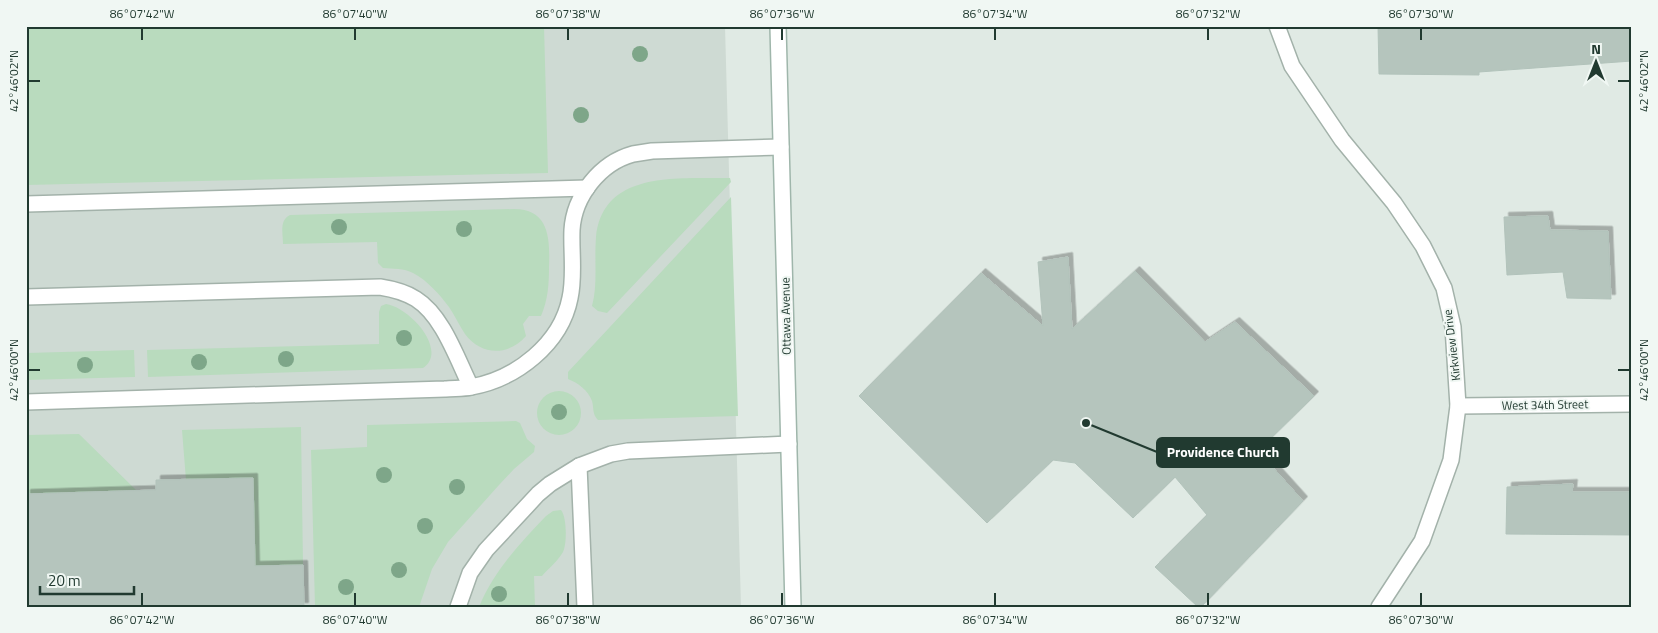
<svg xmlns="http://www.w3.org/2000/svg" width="1658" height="633" font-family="'Titillium Web',sans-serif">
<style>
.built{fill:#cedad3}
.green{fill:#b9dbbe}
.building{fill:#b5c5bd;stroke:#b2c3bb;filter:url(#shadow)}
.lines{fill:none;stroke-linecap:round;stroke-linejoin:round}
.lane-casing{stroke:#a3b2aa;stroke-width:18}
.street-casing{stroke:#a3b2aa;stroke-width:18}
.secondary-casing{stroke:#9fb6ab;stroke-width:18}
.lane{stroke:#fff;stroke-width:15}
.street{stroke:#fff;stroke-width:15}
.secondary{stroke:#fff;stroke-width:15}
.tree{fill:#7ea689}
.ticks{fill:none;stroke:#213a30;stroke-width:2}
.labels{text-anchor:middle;stroke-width:4;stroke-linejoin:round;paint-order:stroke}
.street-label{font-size:12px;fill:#213a30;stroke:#f0f7f3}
.leader{fill:none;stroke:#213a30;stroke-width:2}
.callout-dot{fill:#213a30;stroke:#f0f7f3;stroke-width:2}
.callout{fill:#213a30;stroke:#213a30;stroke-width:2}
.callout-label{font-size:14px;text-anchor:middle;font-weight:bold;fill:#fff}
.neatline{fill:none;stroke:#213a30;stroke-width:2}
.ticks-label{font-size:12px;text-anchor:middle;fill:#213a30}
</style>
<defs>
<filter id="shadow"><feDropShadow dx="4.5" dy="-4.5" stdDeviation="0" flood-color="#0004"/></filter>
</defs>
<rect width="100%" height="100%" fill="#e0eae4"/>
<path class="built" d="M26,26H725L741,607H26Z"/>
<g class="green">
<path d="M26,26H544L548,173L26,185Z"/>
<path d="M730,178L731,182L607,313L598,311L592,306C598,284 594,260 596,237C603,169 681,179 730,178Z"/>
<path d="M731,197L738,416L598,420C592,414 594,408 592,401C588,390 578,383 568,379V372Z"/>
<path d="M514,209C550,209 550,240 549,267C549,284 548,300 541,316H529L523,324L526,336C509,356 481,356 465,334C459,325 455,316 449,307C440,295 427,280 413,273C404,268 393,269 383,268L378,263L377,242L283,244C283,234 279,220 290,215Z"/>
<path d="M386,304C409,307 449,350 423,368L148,377L147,350L379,344V312L381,306Z"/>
<path d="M134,350L135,377L26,380V353Z"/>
<circle cx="559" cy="413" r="22"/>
<path d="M516,421L520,423L527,439L535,446L534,452L514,469L499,485L448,542L432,569L419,607H315L311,450L367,447V425Z"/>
<path d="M301,427L303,565H276L255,579L253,478L186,480L182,430Z"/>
<path d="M79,434L136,490L26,494V435Z"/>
<path d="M561,510C567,517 567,544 563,552C558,561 548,569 542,576H534L535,607H479C493,572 520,543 546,516L553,511Z"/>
</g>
<g class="building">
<path d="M1378,26H1632V61L1479,72V75L1379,74Z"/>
<path d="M1548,216L1550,230L1608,231L1611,299L1567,298L1563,272L1507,275L1504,217Z"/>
<path d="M1068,257L1072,329L1135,271L1205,342L1235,322L1314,396L1258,451L1303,501L1201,607H1198L1155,567L1207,515L1175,477L1133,518L1075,463L1053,460L987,523L859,396L981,273L1043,326L1038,262Z"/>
<path d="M253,478L255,566L303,565L304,607H26V494L156,490V480Z"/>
<path d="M1573,484L1572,492H1632V535L1506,534L1507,487Z"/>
</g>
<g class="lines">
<g class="lane-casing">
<g id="lane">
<path d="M26,204L587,188"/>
<path d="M26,297L380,287C393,289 405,292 416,299C443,316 457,359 471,387"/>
<path d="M26,402L445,389C453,388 463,389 471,387C516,379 561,344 570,298C575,276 571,252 572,230C574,196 600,163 633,154C639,153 646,152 652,151L781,147"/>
<path d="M579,466L585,607"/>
<path d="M458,607L470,573L486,550L538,494L550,484L579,466L611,454L628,451L789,444"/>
</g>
</g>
<g class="street-casing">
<g id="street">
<path d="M1277,26L1292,66L1342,140L1394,203L1423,246L1444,288L1453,327L1458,406L1451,460L1422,541L1379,607"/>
<path d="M1458,406L1632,404"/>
</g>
</g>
<g class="secondary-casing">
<path id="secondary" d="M778,26L793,607"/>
</g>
<use href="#lane" class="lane"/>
<use href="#street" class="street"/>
<use href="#secondary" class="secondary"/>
</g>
<g class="tree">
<circle cx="640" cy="54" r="8"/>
<circle cx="581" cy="115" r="8"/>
<circle cx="339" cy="227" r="8"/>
<circle cx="464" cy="229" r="8"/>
<circle cx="404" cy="338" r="8"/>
<circle cx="286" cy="359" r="8"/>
<circle cx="199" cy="362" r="8"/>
<circle cx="85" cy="365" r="8"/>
<circle cx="559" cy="412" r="8"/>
<circle cx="384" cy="475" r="8"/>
<circle cx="457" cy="487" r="8"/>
<circle cx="425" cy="526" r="8"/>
<circle cx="399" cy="570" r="8"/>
<circle cx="346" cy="587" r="8"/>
<circle cx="499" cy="594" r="8"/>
</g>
<path class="ticks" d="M142,28V40M355,28V40M568,28V40M782,28V40M995,28V40M1208,28V40M1421,28V40M28,81H40M1618,81H1630M28,370H40M1618,370H1630M142,593V606M355,593V606M568,593V606M782,593V606M995,593V606M1208,593V606M1421,593V606"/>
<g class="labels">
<g class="street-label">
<text transform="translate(786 316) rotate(-91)" y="4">Ottawa Avenue</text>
<text transform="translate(1452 345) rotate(-97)" y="4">Kirkview Drive</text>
<text transform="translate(1545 405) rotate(-1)" y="4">West 34th Street</text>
</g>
</g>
<path class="leader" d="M1086 423L1157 452"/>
<circle class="callout-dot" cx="1086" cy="423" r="5"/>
<rect class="callout" x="1157" y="438" width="132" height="29" rx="5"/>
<g class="callout-label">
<text x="1223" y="457">Providence Church</text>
</g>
<rect width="1658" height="633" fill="none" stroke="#f0f7f3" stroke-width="55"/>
<g transform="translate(1596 62)" stroke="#f0f7f3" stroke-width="4" paint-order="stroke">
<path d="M0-4L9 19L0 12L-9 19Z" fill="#213a30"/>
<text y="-8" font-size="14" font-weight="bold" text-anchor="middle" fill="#213a30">N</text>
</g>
<path d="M40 586v8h94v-8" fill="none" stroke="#213a30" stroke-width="2.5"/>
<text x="48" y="586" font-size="15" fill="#213a30" stroke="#f0f7f3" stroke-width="4" paint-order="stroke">20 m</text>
<rect x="28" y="28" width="1602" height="578" class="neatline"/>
<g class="ticks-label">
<text x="142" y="18">86°07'42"W</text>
<text x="355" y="18">86°07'40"W</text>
<text x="568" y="18">86°07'38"W</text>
<text x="782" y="18">86°07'36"W</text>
<text x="995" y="18">86°07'34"W</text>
<text x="1208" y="18">86°07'32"W</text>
<text x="1421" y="18">86°07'30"W</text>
<text transform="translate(14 81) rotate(-90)" y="4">42°46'02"N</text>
<text transform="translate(1644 81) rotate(-90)" y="4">42°46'02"N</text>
<text transform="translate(14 370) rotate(-90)" y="4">42°46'00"N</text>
<text transform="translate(1644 370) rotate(-90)" y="4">42°46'00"N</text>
<text x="142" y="624">86°07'42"W</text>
<text x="355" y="624">86°07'40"W</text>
<text x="568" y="624">86°07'38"W</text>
<text x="782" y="624">86°07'36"W</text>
<text x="995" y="624">86°07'34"W</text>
<text x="1208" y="624">86°07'32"W</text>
<text x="1421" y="624">86°07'30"W</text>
</g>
</svg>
